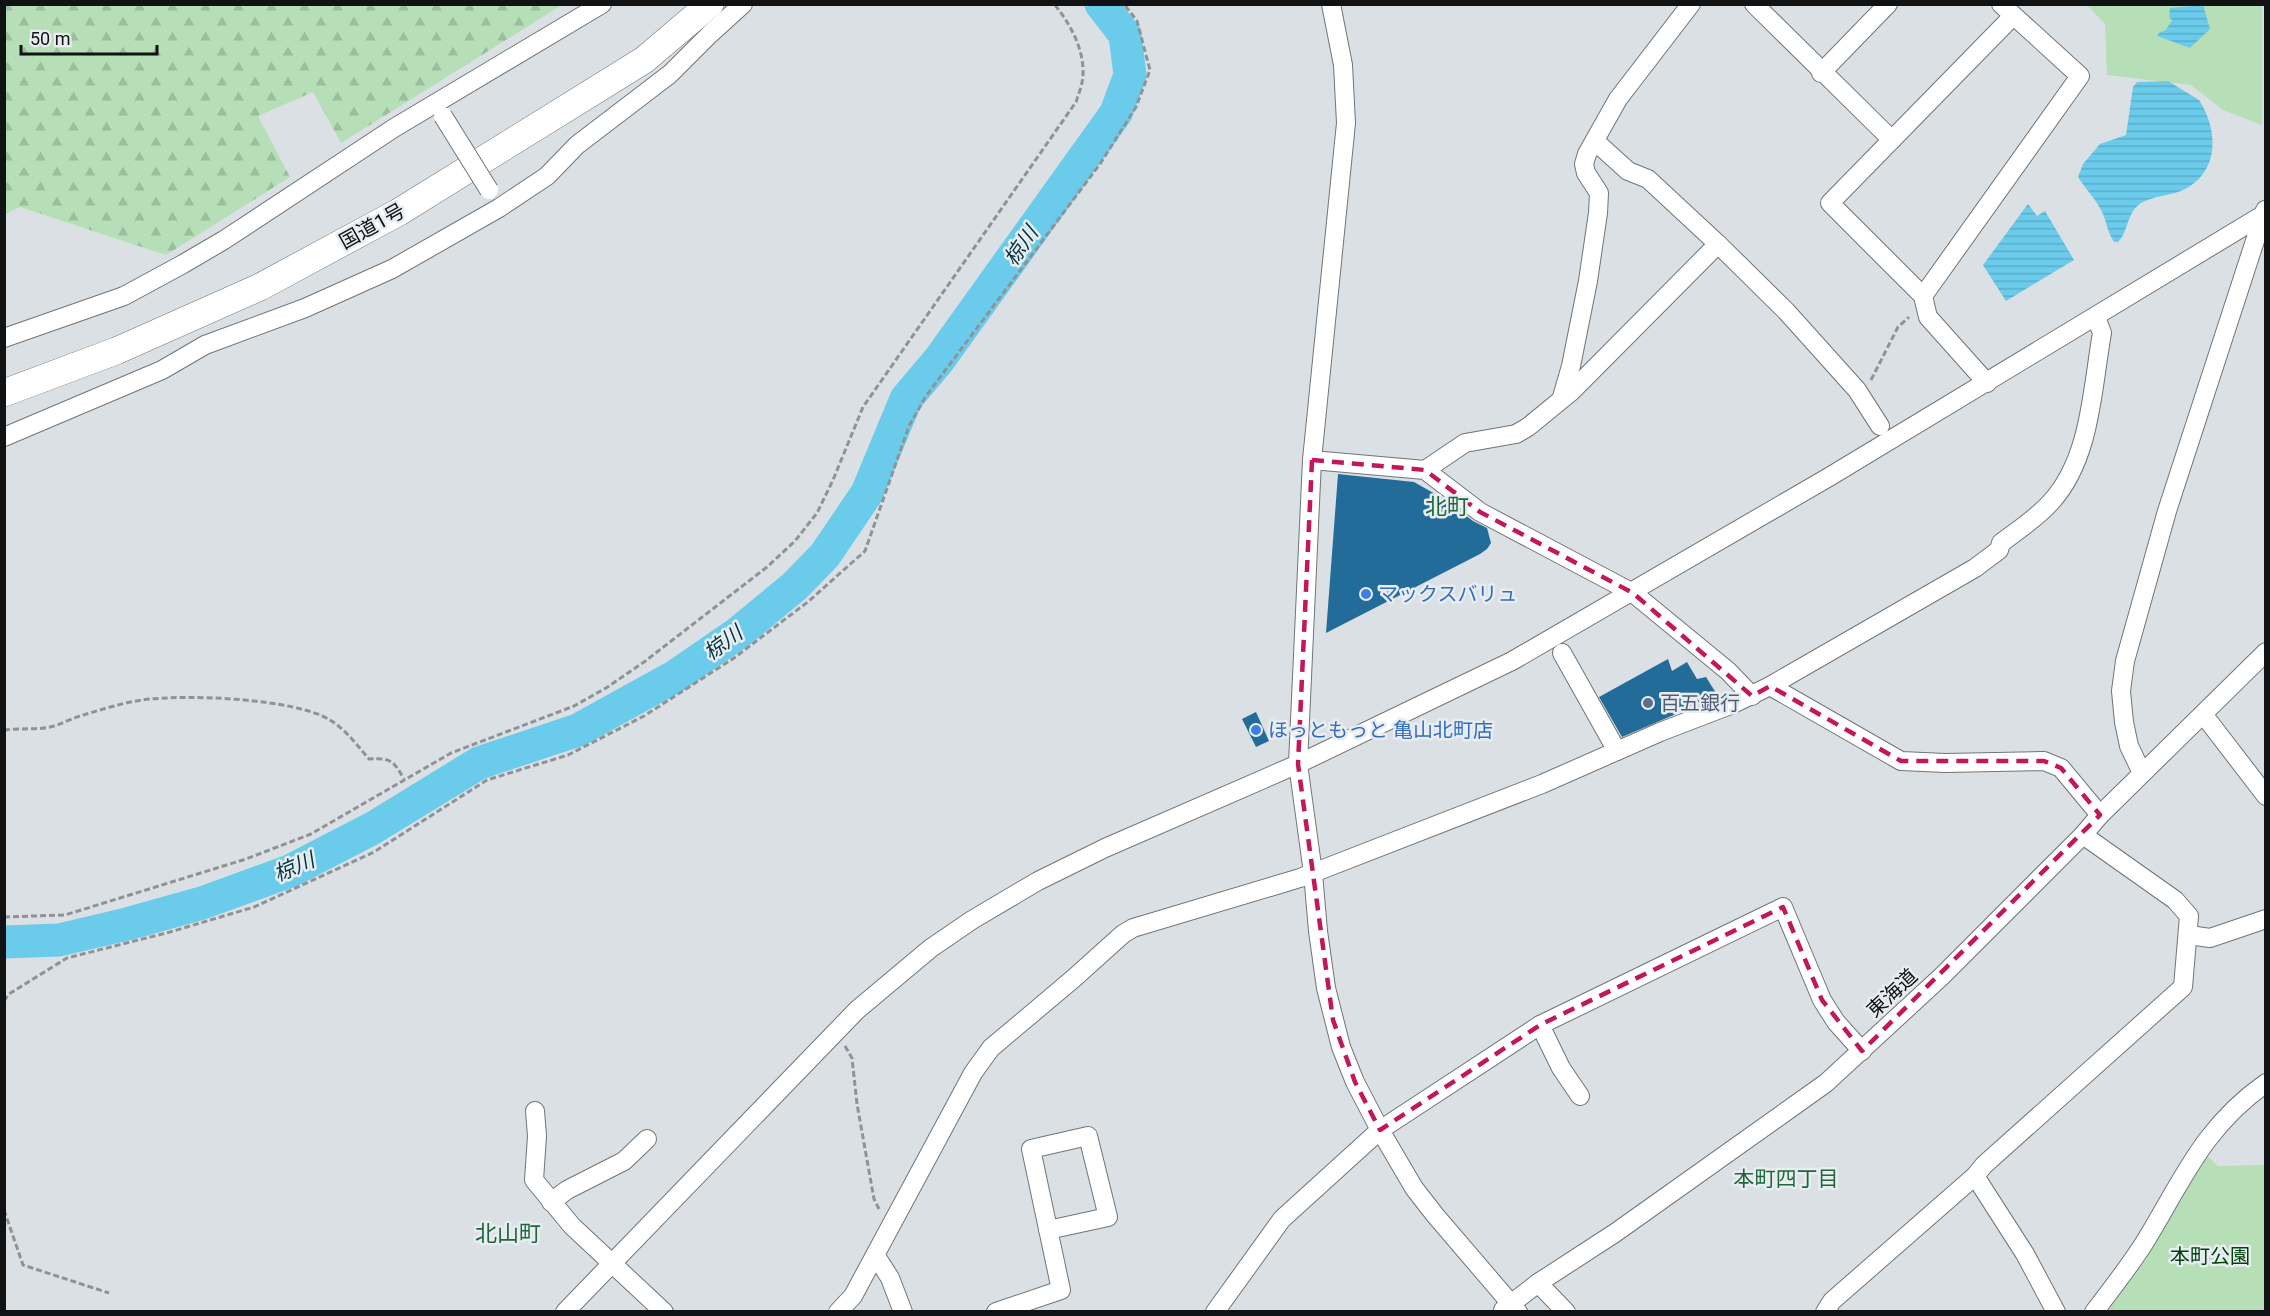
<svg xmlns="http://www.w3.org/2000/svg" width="2270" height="1316" font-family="Roboto,'Noto Sans JP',sans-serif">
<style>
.forest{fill:url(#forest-firs)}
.park{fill:#b6dfb7}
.water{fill:url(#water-rules)}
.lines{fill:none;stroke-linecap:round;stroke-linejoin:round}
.river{stroke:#6acbeb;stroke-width:33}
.building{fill:#236c9a}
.minor-casing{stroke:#707579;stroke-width:20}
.highway-casing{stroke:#707579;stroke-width:28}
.path{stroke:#8f9396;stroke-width:3;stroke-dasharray:6 3;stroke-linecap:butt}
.minor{stroke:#fff;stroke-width:18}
.highway{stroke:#fff;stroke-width:27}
.minor-bridge-casing{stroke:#707579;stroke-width:20;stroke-linecap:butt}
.minor-bridge{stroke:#fff;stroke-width:18}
.marked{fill:none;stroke:#c2185b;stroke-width:4.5;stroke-dasharray:12 8;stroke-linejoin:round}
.shop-dot{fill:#3f7fe0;stroke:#e8edf2;stroke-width:2}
.service-dot{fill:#5c6f8a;stroke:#e8edf2;stroke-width:2}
.labels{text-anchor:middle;stroke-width:5;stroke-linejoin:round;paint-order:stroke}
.street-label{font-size:20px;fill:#101214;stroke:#e8edf2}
.shop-label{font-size:20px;fill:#366cbe;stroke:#e8edf2;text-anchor:start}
.service-label{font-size:20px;fill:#4e5e75;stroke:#e8edf2;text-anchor:start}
.park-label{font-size:20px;fill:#00420b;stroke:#e8edf2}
.water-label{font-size:21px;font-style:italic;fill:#053441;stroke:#e8edf2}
.neighbourhood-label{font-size:21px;fill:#20673b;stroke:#e8edf2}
.quarter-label{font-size:22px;fill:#20673b;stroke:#e8edf2}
</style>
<defs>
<pattern id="forest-firs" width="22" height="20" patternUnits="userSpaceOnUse" patternTransform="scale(1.5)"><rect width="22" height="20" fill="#b6dfb7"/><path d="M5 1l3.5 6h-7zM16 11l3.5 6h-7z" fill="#9bbe9c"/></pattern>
<pattern id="water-rules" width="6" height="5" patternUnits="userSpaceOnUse" patternTransform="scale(1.5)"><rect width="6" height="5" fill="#6acbeb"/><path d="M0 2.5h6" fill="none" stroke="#5badc9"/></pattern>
</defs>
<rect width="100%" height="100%" fill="#dbe0e4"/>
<path class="forest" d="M5,4H562V5L341,143L313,92L258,116L290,177L166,255L20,207L5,214Z"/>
<g class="park">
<path d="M2087,5H2262V125L2223,110L2191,85L2107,75L2105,24Z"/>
<path d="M2206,1155L2218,1166L2265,1165V1311L2107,1312L2147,1258Z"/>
</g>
<g class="water">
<path d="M2203,5L2210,29L2190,48L2157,36L2159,33L2166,30L2172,20L2169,17L2170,8Z"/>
<path d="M2168,81L2199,100C2219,131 2220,174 2181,191C2170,195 2151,197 2141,203C2126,213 2129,231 2118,242H2114C2108,233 2107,224 2103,214C2097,200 2086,190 2078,177L2083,164L2100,144L2126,135L2133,87L2137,82Z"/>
<path d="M2028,204L2037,216L2045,211L2074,260L2006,301L1983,265Z"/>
</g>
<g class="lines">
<path class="river" d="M4,942L59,940L127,924L202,903L290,871L373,828L479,763L578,730L674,677L738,633L795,586L825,555L867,493L906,399L939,360L1116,113L1130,75L1125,35L1101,4"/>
</g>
<g class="building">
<path d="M1338,474L1414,482L1444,499L1473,521L1487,528L1491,543L1487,549L1480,554L1326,633Z"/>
<path d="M1668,659L1672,671L1687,662L1697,679L1706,677L1716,693L1676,714L1622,737L1599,697Z"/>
<path d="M1256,712L1269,741L1256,747L1242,719Z"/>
</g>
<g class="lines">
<g class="minor-casing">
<g id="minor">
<path d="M1331,4L1343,65L1346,123L1312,460L1298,764L1313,873L1318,931L1326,988L1341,1047L1355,1082L1380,1130L1414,1188L1435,1215L1518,1312"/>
<path d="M1754,4L1892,140"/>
<path d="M1821,73L1888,4"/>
<path d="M1596,142L1628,171L1648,179L1718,244L1786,311L1857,390L1880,426"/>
<path d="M1923,296L2080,76L2001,4"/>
<path d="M4,338L124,296L183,264L224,240L394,128L602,4"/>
<path d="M1987,383L1928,317L1923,296L1830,203L2013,16"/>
<path d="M1562,397L1571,366L1588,281L1598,213L1599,193L1586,173L1584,164L1587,154L1618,99L1691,4"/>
<path d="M4,437L162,370L205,345L305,308L392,269L499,208L547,176L577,145L670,74L710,34L743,4"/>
<path d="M1312,460L1425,470L1480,512L1633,593L1728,671L1752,696"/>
<path d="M1425,470L1465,443L1516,434L1528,427L1572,391L1718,244"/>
<path d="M1562,653L1617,751"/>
<path d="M1770,686L1901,761L1945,763L2044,761L2061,768L2100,815"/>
<path d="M2203,714L2266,796"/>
<path d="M2142,773L2129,746L2124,722L2121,691L2125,661L2167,511L2265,210"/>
<path d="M2189,935L2210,938L2266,919"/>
<path d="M1540,1025L1561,1068L1580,1096"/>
<path d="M535,1111L537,1136L534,1180L572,1226L664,1312"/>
<path d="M1975,1176L2025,1254L2056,1312"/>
<path d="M551,1202L567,1190L624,1161L647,1139"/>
<path d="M876,1256L890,1278L903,1312"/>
<path d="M1538,1283L1566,1312"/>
<path d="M1503,1310L1538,1283L1615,1233L1826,1083L1942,976L2083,835L2100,815L2266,652"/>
<path d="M565,1312L857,1010L931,948L972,920L1038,881L1105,848L1298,764L1512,661L1829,477L2266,213"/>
<path d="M838,1312L853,1296L973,1073L991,1048L1073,979L1123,934L1133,928L1300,878L1542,784L1660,732L1733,704L1770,686L1975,568L1999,550L2001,543C2018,530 2037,518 2051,502C2091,458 2092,389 2102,333L2096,317"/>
<path d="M996,1312L1061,1290L1031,1149L1088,1136L1108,1217L1048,1230"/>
<path d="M1215,1312L1282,1219L1380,1130L1540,1025L1783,907L1822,1000L1836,1022L1862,1051"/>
<path d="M1825,1312L1832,1301L1975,1176L1984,1165L2183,987L2189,916L2175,900L2083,835"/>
<path d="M2094,1312C2111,1290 2128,1268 2143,1245C2182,1182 2202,1128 2266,1083"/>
</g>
</g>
<g class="highway-casing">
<path id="highway" d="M4,393L116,351L260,287L399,212L644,60L710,4"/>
</g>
<g class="path">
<path d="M1871,380L1898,327L1909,317"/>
<path d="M4,730C19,728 36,730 50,727C60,725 70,719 80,716C100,710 121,703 142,700C185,694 294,698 330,720C346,730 357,745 369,759C391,758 393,760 404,779"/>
<path d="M4,917L65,915L246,859L311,834L451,753L574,706L606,688L644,662L767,567L795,541L817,513L833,480L863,407L1076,102C1079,93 1083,83 1083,74C1084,49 1070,23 1054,4"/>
<path d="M4,1001L9,994L67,958L170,932L254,907L374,852L487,780L568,755L644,716L734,658L809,601L865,551L909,426L926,396L1100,164L1136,107L1150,70L1137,21L1124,4"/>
<path d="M845,1046L852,1058L857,1104L874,1199L879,1209"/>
<path d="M4,1210L23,1265L109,1293"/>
</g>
<use href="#minor" class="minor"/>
<use href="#highway" class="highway"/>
<g class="minor-bridge-casing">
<path id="minor-bridge" d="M443,116L489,190"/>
</g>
<use href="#minor-bridge" class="minor-bridge"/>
</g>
<path class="marked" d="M1312,460L1425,470L1480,512L1633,593L1752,696L1770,686L1901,761H2044L2061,768L2100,815L1862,1051L1822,1000L1783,907L1540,1025L1380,1130L1355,1082L1333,1020L1298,764Z"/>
<g class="shop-dot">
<circle cx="1366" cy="594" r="6"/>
<circle cx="1256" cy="730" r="6"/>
</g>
<circle class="service-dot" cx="1648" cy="703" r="6"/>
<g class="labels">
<g class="street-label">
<text transform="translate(372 226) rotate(-29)" y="7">国道1号</text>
<text transform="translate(1892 993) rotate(-43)" y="7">東海道</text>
</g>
<g class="shop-label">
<text x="1378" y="601">マックスバリュ</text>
<text x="1268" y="737">ほっともっと 亀山北町店</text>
</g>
<g class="service-label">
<text x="1660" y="710">百五銀行</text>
</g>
<g class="park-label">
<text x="2210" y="1263">本町公園</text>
</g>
<g class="water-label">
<text transform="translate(1021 246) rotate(-55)" y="7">椋川</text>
<text transform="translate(723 643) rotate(-36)" y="7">椋川</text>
<text transform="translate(294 867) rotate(-23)" y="7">椋川</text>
</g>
<g class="neighbourhood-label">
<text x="1786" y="1186">本町四丁目</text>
</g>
<g class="quarter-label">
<text x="1447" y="514">北町</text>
<text x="508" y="1241">北山町</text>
</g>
</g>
<rect width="2270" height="1316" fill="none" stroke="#101214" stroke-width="12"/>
<path d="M21 45v9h136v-9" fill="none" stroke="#101214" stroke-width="3"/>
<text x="30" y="45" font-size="18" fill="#101214" stroke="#e8edf2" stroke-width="4.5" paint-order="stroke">50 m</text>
</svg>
